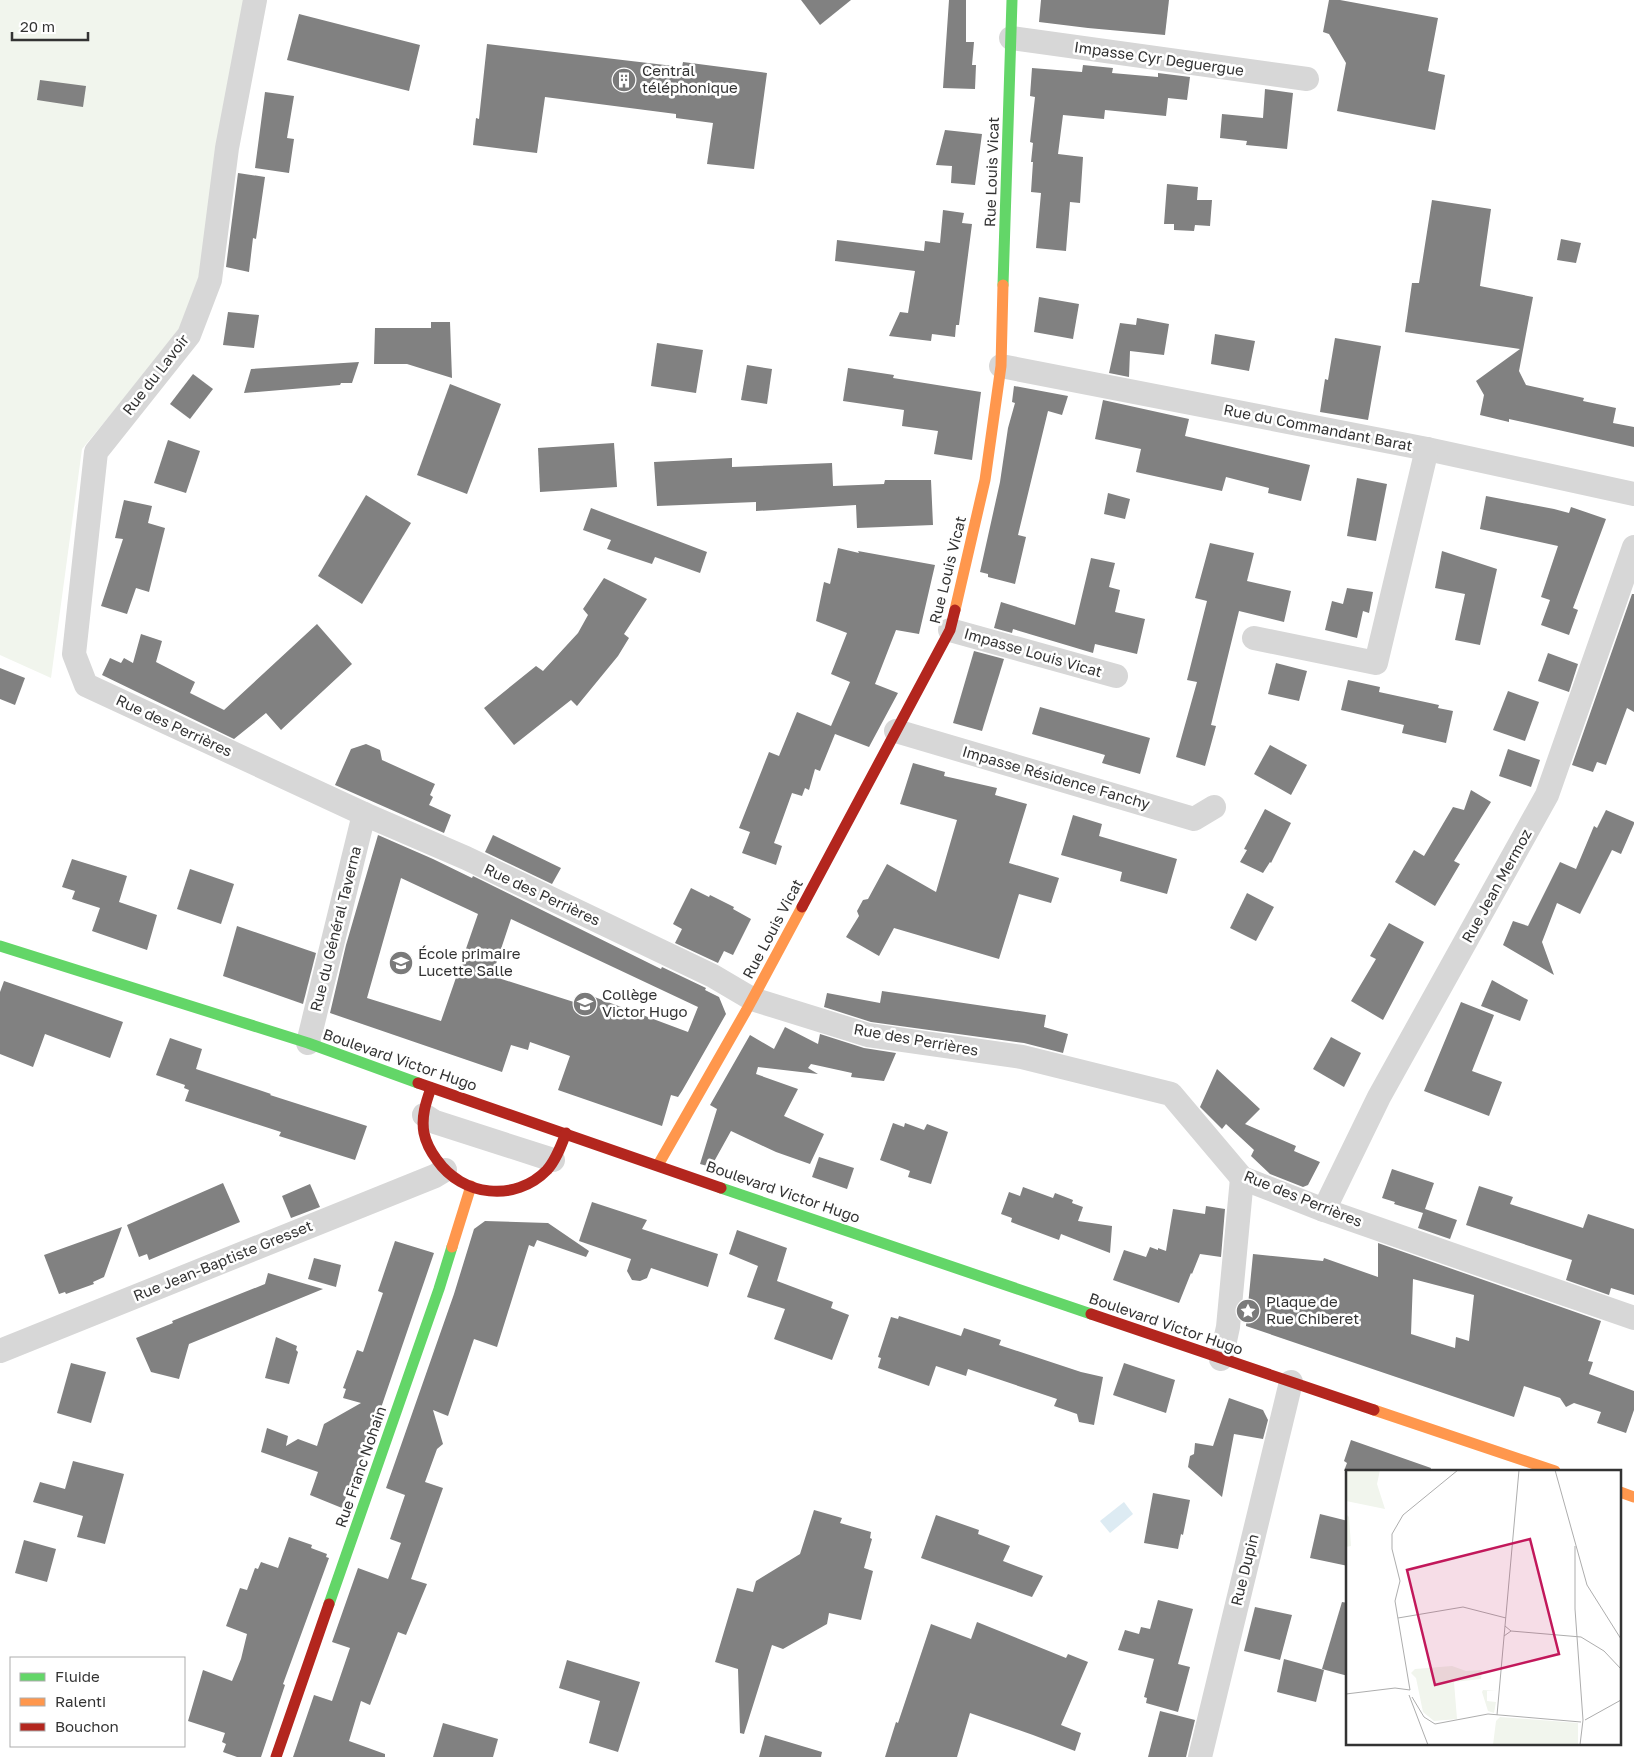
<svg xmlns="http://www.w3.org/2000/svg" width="1634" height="1757" font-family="'Golos Text',sans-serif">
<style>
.green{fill:#f1f5ed}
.water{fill:#ddebf3}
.building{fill:#818181;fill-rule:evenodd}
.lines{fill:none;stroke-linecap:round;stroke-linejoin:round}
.street{stroke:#d7d7d7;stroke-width:24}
.fast{stroke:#63d668;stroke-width:11}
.slow{stroke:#ff974d;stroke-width:11}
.jam{stroke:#b3261e;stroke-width:11}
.labels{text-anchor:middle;stroke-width:5;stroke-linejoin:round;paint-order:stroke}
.street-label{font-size:15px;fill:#333;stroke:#fff}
.poi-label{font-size:15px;fill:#333;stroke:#fff;text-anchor:start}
.inset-road{fill:none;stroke:#adadad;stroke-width:1}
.view{fill:#c2185b;fill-opacity:0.15;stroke:#c2185b;stroke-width:2.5}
.inset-edge{fill:none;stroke:#333;stroke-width:2.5}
</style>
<rect width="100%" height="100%" fill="#fff"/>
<path class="green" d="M0,0H247L202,282L181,330L82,449L51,678L0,655Z"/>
<path class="water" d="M1124,1502L1133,1514L1110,1533L1100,1521Z"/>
<g class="building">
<path d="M801,0H851L820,25Z"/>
<path d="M949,0H966V42H974L972,65H976L975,89L943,88Z"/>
<path d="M1041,0H1169L1165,35L1088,28L1039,22Z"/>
<path d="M1329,0H1340L1438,18L1428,71L1445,75L1435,130L1337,111L1346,63L1329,34L1323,32Z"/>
<path d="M299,14L420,45L409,91L287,60Z"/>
<path d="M487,44L682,67L683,62L767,73L754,169L707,164L713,123L676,118V114L545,97L537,153L473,145L476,118L479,119Z"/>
<path d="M1083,65L1113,68L1112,73L1158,77V73L1190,77L1187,100L1168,98L1166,116L1105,110L1104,119L1063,115L1058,154L1083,157L1080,203L1070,202L1066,251L1036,248L1041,193L1031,192L1033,162H1031L1033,143L1030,142L1035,97L1030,96L1032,68L1082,72Z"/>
<path d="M40,80L86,86L83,107L37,100Z"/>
<path d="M1265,89L1293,93L1287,149L1246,145L1247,141L1220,138L1222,114L1263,118Z"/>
<path d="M265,92L294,96L287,138L294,139L289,173L255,168Z"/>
<path d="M945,130L982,134L975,185L951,183L952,166L936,165Z"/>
<path d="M238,173L265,177L256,239L253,238L249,272L226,267Z"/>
<path d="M1167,184L1198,187L1197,200H1212L1210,226L1195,225L1194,231L1174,230V224H1164Z"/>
<path d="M1432,200L1491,209L1480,286L1533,297L1519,371L1526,385L1584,398L1583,401L1616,408L1613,423L1634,427V447L1509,419V422L1480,415L1484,395L1476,381L1520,349L1405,332L1412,283H1419Z"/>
<path d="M943,210L964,213L962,223L972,224L959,325H956L955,337L932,334L931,341L889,336L900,312L908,313L915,271L835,261L837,240L924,251L925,241L940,243Z"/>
<path d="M1561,239L1581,243L1576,263L1557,260Z"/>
<path d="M1039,297L1079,304L1073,339L1034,332Z"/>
<path d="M228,312L259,315L254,348L223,345Z"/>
<path d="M1137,318L1169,324L1164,355L1130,351L1129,377L1109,373L1120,323L1136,325Z"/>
<path d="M431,322H450L452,378L407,364H374L375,328H431Z"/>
<path d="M1215,334L1255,341L1249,371L1211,364Z"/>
<path d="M1335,338L1381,346L1368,420L1320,412L1325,379L1328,380Z"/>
<path d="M657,343L703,350L696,393L651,386Z"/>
<path d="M359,362L352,383H341L340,385L244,393L251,369Z"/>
<path d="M747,365L772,369L767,404L741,400Z"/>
<path d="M848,368L894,375L893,378L981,392L972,460L934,454L938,431L902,426L904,410L843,401Z"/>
<path d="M193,374L213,389L190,419L170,404Z"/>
<path d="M450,384L501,404L467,494L417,475Z"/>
<path d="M1014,386L1068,396L1062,415L1048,411L1018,535L1026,537L1015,584L988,577V574L980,572L1000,482L1008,428L1015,403L1012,402Z"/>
<path d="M1103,400L1189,419L1185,436L1310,465L1301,501L1268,493L1269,488L1226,477L1222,491L1136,472L1141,449L1095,439Z"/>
<path d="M168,440L200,451L186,493L154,483Z"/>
<path d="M614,443L617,487L540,492L538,448Z"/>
<path d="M732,458V467L832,463L833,486L884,484L885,480H931L933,525L857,528L856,505L756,511V502L657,506L654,462Z"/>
<path d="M1357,478L1387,484L1376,541L1347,536Z"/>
<path d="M1108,493L1130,499L1125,519L1104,514Z"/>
<path d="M366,495L411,523L362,604L318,576Z"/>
<path d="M1486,496L1554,509L1569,513L1571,507L1606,519L1573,608L1578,610L1569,635L1541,625L1550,600L1541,597L1558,546L1480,529Z"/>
<path d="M124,500L152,506L148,523L165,528L149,592L136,588L127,614L101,606L123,539L115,538Z"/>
<path d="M591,508L707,552L700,573L655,557L652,564L607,549L611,540L583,530Z"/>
<path d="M1210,543L1254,553L1247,581L1291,591L1284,622L1239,611L1211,725L1216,726L1205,766L1176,757L1197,682L1187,680L1207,601L1195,598Z"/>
<path d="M838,548L859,553L858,551L935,565L919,634L896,630L875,684L898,693L869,747L835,734L820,771L815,769L809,790L805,788L802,796L792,793L774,843L782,846L776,865L742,853L750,832L739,828L769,752L779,756L797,712L831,726L850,682L831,674L847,633L816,621L824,582L830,584Z"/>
<path d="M1442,551L1497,569L1480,645L1455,640L1465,594L1435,588Z"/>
<path d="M1091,558L1115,563L1109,587L1120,590L1115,612L1145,619L1137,654L1095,644L1093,653L1013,629L1012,633L994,628L1001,602L1075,625Z"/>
<path d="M604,578L647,599L624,634L629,638L618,656L577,706L571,700L514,745L484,708L536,666L543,671L578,633L588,615L583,609Z"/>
<path d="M1347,588L1373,592L1369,613L1363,611L1357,638L1325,630L1332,601L1343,604Z"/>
<path d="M1632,594H1634V712L1627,708L1606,765L1597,762L1593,772L1572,765Z"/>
<path d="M317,624L352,664L281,730L266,713L234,739L102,675L110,658L121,663L124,658L133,663L141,634L162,641L156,662L195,682L190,693L224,710Z"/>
<path d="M974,651L1004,659L982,731L953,723Z"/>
<path d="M1548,653L1578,664L1569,692L1538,681Z"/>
<path d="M1276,663L1307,671L1299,701L1268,694Z"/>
<path d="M0,668L25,678L15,705L0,699Z"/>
<path d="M1348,680L1380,687L1379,692L1439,705L1438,708L1453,711L1446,743L1402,733L1404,725L1341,710Z"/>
<path d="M1508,691L1539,702L1525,741L1493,730Z"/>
<path d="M1040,707L1150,738L1140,774L1102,763L1105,755L1032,734Z"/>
<path d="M366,744L380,750L382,760L435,784L430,795L433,797L429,805L451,815L444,833L335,785L351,749Z"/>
<path d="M1270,745L1307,765L1291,795L1254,774Z"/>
<path d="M1508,749L1540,760L1531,787L1499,776Z"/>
<path d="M913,763L945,772L944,776L997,788L995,795L1027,804L1009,863L1059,878L1051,903L1019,894L999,959L894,928L879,956L846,937L859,916L857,911L863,900L868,899L887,864L936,892L957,820L900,804Z"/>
<path d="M1471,790L1491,802L1454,861L1460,864L1435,906L1395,882L1414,850L1424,856L1453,807L1464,810Z"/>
<path d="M1265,809L1291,823L1271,863L1270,862L1263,873L1240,862L1247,850L1244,849Z"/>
<path d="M1606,810L1634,822V824L1621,854L1612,850L1580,914L1557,903L1542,942L1554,975L1503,945L1513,921L1528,926L1560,862L1576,869L1594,826L1597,828Z"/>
<path d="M1073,815L1102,824L1099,836L1177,859L1167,894L1120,881L1122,872L1061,855Z"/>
<path d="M378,835L433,859L472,878L473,876L661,969L662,967L706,988L705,990L719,997L726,1014L682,1091L678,1097L671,1095L662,1126L558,1090L570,1056L530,1042L528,1050L511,1045L502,1072L330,1013L346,945ZM401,878L478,914L441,1021L367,998ZM511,919L698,1007L688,1032L581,992L577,1003L492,976Z"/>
<path d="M493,835L561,868L552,884L485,852Z"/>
<path d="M72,859L127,876L119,902L157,915L147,950L92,931L100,908L72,899L75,891L62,887Z"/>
<path d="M190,869L234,884L221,924L177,909Z"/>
<path d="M691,888L709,897L710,895L734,907L733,909L751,919L733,955L724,951L718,963L675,943L682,929L673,924Z"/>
<path d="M1247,893L1274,907L1256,941L1230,928Z"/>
<path d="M1389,923L1424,942L1383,1020L1351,1001L1376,959L1370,956Z"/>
<path d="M237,926L316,953L303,1004L223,976Z"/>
<path d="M1492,980L1528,1000L1520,1021L1481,1006Z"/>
<path d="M4,981L123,1022L110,1058L45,1034L33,1067L0,1054V992Z"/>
<path d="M882,991L1046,1015L1044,1027L1068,1034L1063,1053L1024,1043L871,1022L824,1007L827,993L880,1003Z"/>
<path d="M1461,1002L1494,1015L1472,1071L1502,1082L1489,1116L1424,1091Z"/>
<path d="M785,1027L818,1044L820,1034L864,1048L896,1053L884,1081L851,1077L852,1073L811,1064L808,1068L818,1074L758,1067L756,1074L798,1089L784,1116L824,1134L810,1164L776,1152L731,1131L711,1167L700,1164L717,1109L710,1105L750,1035L774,1049Z"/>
<path d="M1331,1037L1361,1053L1344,1087L1313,1069Z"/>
<path d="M170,1038L202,1049L196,1069L271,1094L270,1095L367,1126L355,1160L279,1136L281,1132L185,1101L189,1090L184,1088L185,1085L156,1075Z"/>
<path d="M1217,1069L1260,1109L1245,1124L1296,1146L1294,1151L1320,1162L1308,1185L1303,1187L1270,1174L1251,1156L1254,1150L1226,1124L1222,1129L1200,1107Z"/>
<path d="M893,1123L904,1127L905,1123L924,1130L927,1124L948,1132L931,1184L908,1177L910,1171L880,1160Z"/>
<path d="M819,1157L854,1168L847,1189L812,1177Z"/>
<path d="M1392,1169L1434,1183L1425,1209L1457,1220L1450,1239L1418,1228L1423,1213L1394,1204L1395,1202L1382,1198Z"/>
<path d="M223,1183L240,1222L149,1260L147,1254L139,1257L127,1225Z"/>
<path d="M310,1184L320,1207L291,1218L282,1196Z"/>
<path d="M1479,1186L1513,1197L1510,1204L1583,1228L1588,1214L1634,1229V1295L1611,1288L1609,1295L1566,1280L1572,1260L1466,1225Z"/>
<path d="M1023,1187L1053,1198L1055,1193L1073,1200L1072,1203L1083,1207L1078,1221L1112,1226L1110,1253L1061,1234L1059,1240L1011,1222L1012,1218L1001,1214L1009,1192L1020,1196Z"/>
<path d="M592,1202L647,1220L642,1229L718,1254L708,1287L651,1268L647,1278L640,1281L632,1280L627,1271L631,1259L579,1241Z"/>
<path d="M1206,1206L1225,1209L1221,1257L1200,1254L1192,1274L1191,1273L1179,1303L1113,1280L1124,1250L1146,1257L1150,1247L1158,1250V1248L1166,1251L1173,1209L1205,1214Z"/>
<path d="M485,1221L548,1223L589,1251L586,1257L537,1240L534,1247L529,1245L497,1347L474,1339L448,1416L433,1410L443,1444L437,1449L425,1482L443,1488L411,1579L427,1584L406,1635L398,1632L370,1705L361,1701L349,1741L385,1754V1757H293L314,1695L332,1701L350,1648L332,1642L358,1568L388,1579L401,1543L390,1539L405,1495L386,1488L454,1294L474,1229Z"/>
<path d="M122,1227L104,1277L93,1282L94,1284L66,1294L65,1292L59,1294L44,1255Z"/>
<path d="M737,1230L787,1248L777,1281L833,1302L831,1308L849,1315L832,1360L774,1339L785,1309L747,1297L758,1266L729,1254Z"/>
<path d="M395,1241L434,1253L357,1478L353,1477L342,1508L310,1495L318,1472L261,1452L267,1428L288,1436L286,1446L298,1439L317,1446L324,1424L361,1403L343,1398L346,1389L343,1388L357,1350L363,1352L383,1293L378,1291Z"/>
<path d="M1378,1243L1601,1321L1588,1361L1593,1362L1589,1374L1634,1391V1410L1626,1433L1597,1423L1601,1412L1574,1403L1566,1407L1560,1398L1524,1386L1514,1417L1246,1326L1253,1254L1323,1261L1324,1258L1378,1277ZM1413,1279L1474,1295L1469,1341L1456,1337L1455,1348L1411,1334Z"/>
<path d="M314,1258L341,1265L336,1287L308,1279Z"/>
<path d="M268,1273L323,1289L189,1344L179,1379L151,1372L136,1338L173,1323L172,1321L265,1284Z"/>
<path d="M899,1316L961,1336L964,1328L1001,1340L999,1345L1081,1372L1103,1377L1094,1425L1079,1422L1077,1414L1054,1406L1057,1399L968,1369L966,1376L936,1366L929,1386L878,1368L881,1358L878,1357L891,1317L898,1319Z"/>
<path d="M276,1337L297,1346L296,1350L298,1352L289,1384L265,1378Z"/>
<path d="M71,1363L106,1372L91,1423L57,1413Z"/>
<path d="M1124,1363L1175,1380L1166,1413L1113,1395Z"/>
<path d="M1229,1398L1263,1410L1268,1420L1263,1439L1234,1434L1222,1497L1188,1467L1190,1456L1194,1454L1195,1443L1213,1446Z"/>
<path d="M1351,1440L1431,1468L1430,1471H1344L1347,1463L1344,1461Z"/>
<path d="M73,1461L124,1474L105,1544L77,1537L83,1516L33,1502L40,1482L65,1489Z"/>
<path d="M1153,1493L1190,1500L1183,1535L1181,1534L1178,1549L1144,1543Z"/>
<path d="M814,1510L842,1518L840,1523L871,1532L870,1538L872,1539L864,1568L873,1571L861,1620L829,1613L827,1624L783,1649L772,1645L744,1734L740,1733L738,1669L715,1662L737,1588L753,1592L756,1581L800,1554Z"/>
<path d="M1320,1514L1348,1521V1566L1310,1558Z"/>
<path d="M936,1515L979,1530L978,1534L1010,1546L1003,1561L1043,1576L1032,1597L921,1558Z"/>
<path d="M289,1537L312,1545L311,1548L327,1554L326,1557L329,1558L283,1684L285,1685L261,1757H237L223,1752L226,1744L222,1742L225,1733L188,1721L203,1670L232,1681L241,1659L247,1634L226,1626L240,1588L247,1590L255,1568L258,1569L261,1562L278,1568Z"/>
<path d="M24,1540L56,1549L47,1582L15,1573Z"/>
<path d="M1158,1600L1193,1609L1178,1664L1190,1667L1178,1712L1146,1703L1147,1698L1144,1697L1154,1659L1118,1650L1125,1630L1139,1634L1141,1627L1150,1629Z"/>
<path d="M1342,1602L1348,1603V1676L1322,1669Z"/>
<path d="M1255,1607L1292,1615L1280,1660L1244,1651Z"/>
<path d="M977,1622L1066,1658L1068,1654L1088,1662L1061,1725L1081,1733L1075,1751L1033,1735L970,1713L957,1757H885L896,1722L898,1723L931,1624L971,1639Z"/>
<path d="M1284,1659L1324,1670L1316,1702L1277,1692Z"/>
<path d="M567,1660L640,1682L618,1752L589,1743L600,1701L559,1688Z"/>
<path d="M1160,1711L1195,1720L1186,1757H1148Z"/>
<path d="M443,1723L498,1739L493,1757H433Z"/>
<path d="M765,1735L822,1752L821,1757H759Z"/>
</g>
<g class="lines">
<g class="street">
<path d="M255,0L227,148L210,280L189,335L96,452L74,654L86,685L364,814L466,858L713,976L752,999L868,1035L1022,1057L1171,1094L1242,1178L1324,1210L1634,1318"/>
<path d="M1011,38L1307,79"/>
<path d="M1001,366L1427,449L1634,494"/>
<path d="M950,630L1116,676"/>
<path d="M1254,638L1376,663L1427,449"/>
<path d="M896,731L1194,819L1214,807"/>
<path d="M308,1043L364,814"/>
<path d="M424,1115L435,1122L553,1160"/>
<path d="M1324,1210L1379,1097L1547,795L1634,547"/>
<path d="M0,1351L435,1176L445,1170"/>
<path d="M1221,1359L1228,1327L1242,1178"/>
<path d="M1200,1757L1291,1382"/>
</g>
<g class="fast">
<path d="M1003,285L1012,0"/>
<path d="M0,946L308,1043L418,1083"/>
<path d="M721,1188L1091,1314"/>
<path d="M329,1604L439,1289L452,1247"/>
</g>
<g class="slow">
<path d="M955,610L985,480L1001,366L1003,285"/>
<path d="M658,1165L746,1011L802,907"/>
<path d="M452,1247L471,1186"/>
<path d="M1374,1410L1555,1471"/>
<path d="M1620,1492L1634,1497"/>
</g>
<g class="jam">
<path d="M802,907L950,630L955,610"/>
<path d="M418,1083L721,1188"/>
<path d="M431,1088C426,1102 421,1117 424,1133C426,1143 431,1152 437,1160C462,1196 515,1203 547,1170C556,1160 561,1146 566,1133"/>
<path d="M1091,1314L1374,1410"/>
<path d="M276,1757L329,1604"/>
</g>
</g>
<defs>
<g id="building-disc" transform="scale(1.25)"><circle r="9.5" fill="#7a7a7a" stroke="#fff"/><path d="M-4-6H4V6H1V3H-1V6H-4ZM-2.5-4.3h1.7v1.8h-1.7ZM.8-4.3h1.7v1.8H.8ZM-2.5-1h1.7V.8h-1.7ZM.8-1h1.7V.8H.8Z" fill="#fff"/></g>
<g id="school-disc" transform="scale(1.25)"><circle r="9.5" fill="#7a7a7a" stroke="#fff"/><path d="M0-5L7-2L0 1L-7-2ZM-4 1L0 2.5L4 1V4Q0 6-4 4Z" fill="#fff"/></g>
<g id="sight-disc" transform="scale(1.25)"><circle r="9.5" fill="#7a7a7a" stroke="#fff"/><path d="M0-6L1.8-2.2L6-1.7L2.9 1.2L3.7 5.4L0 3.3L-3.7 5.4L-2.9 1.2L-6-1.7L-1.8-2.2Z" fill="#fff"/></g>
</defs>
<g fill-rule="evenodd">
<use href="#building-disc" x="624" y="80"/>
<use href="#school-disc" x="401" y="963"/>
<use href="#school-disc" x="585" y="1004"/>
<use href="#sight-disc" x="1248" y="1311"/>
</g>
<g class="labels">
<g class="street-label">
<text transform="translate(1159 59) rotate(8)" y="5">Impasse Cyr Deguergue</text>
<text transform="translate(992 172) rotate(-88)" y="5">Rue Louis Vicat</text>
<text transform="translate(156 375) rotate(-52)" y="5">Rue du Lavoir</text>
<text transform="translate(1318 428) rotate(11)" y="5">Rue du Commandant Barat</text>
<text transform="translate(948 570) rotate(-76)" y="5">Rue Louis Vicat</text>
<text transform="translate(1033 653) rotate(16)" y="5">Impasse Louis Vicat</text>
<text transform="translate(174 726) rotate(25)" y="5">Rue des Perrières</text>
<text transform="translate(1056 778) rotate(16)" y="5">Impasse Résidence Fanchy</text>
<text transform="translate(1497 886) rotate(-61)" y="5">Rue Jean Mermoz</text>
<text transform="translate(542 895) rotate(25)" y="5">Rue des Perrières</text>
<text transform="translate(336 929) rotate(-76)" y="5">Rue du Général Taverna</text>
<text transform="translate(773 929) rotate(-62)" y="5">Rue Louis Vicat</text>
<text transform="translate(916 1040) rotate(10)" y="5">Rue des Perrières</text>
<text transform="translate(400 1060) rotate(19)" y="5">Boulevard Victor Hugo</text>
<text transform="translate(783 1192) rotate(19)" y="5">Boulevard Victor Hugo</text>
<text transform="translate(1303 1199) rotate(22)" y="5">Rue des Perrières</text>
<text transform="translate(223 1261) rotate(-22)" y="5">Rue Jean-Baptiste Gresset</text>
<text transform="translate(1166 1324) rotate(19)" y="5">Boulevard Victor Hugo</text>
<text transform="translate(361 1467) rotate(-71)" y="5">Rue Franc Nohain</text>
<text transform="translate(1245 1570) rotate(-76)" y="5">Rue Dupin</text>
</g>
<g class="poi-label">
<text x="642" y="76">Central<tspan x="642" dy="17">téléphonique</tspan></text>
<text x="418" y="959">École primaire<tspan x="418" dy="17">Lucette Salle</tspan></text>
<text x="602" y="1000">Collège<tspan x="602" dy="17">Victor Hugo</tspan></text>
<text x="1266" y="1307">Plaque de<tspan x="1266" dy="17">Rue Chiberet</tspan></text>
</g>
</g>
<g transform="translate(1346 1470)">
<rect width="275" height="275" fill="#fff"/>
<path d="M0,0H34L31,14L39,39L0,31ZM0,44L3,47L5,76L0,77ZM106,196L120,201L136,200L135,209L108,212L111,249L88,251L77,242L70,208L65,203L69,199ZM141,221V231L150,232L148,243L142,241L136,222L137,220L151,221ZM154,247L232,253V275H147L150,251Z" fill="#f1f5ed"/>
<path class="inset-road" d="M209,0L241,115L275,169M229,76V139L237,250M52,148L117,137L160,148M165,161L235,167L258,181L275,199M158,166L165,161L159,156M0,224L49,218L64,220L49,131L54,111L46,79V64L57,45L112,0M63,225L82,275M66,227L78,247L89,254L142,244L235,252M151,245L173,0M239,250L275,230M234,275L237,250"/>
<path class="view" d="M184,69L213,184L89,215L61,100Z"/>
<rect width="275" height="275" class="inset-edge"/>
</g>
<rect x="10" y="1657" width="175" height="90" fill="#ffffff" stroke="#adadad"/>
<rect x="20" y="1673" width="25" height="8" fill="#63d668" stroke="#adadad"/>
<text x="55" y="1682" font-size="15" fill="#333333">Fluide</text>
<rect x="20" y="1698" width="25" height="8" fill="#ff974d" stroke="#adadad"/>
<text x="55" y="1707" font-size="15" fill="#333333">Ralenti</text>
<rect x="20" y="1723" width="25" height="8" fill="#b3261e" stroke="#adadad"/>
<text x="55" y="1732" font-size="15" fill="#333333">Bouchon</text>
<path d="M12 32v8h76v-8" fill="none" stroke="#333333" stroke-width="2.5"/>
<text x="20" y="32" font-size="15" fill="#333333" stroke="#ffffff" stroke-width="4" paint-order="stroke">20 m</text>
</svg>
